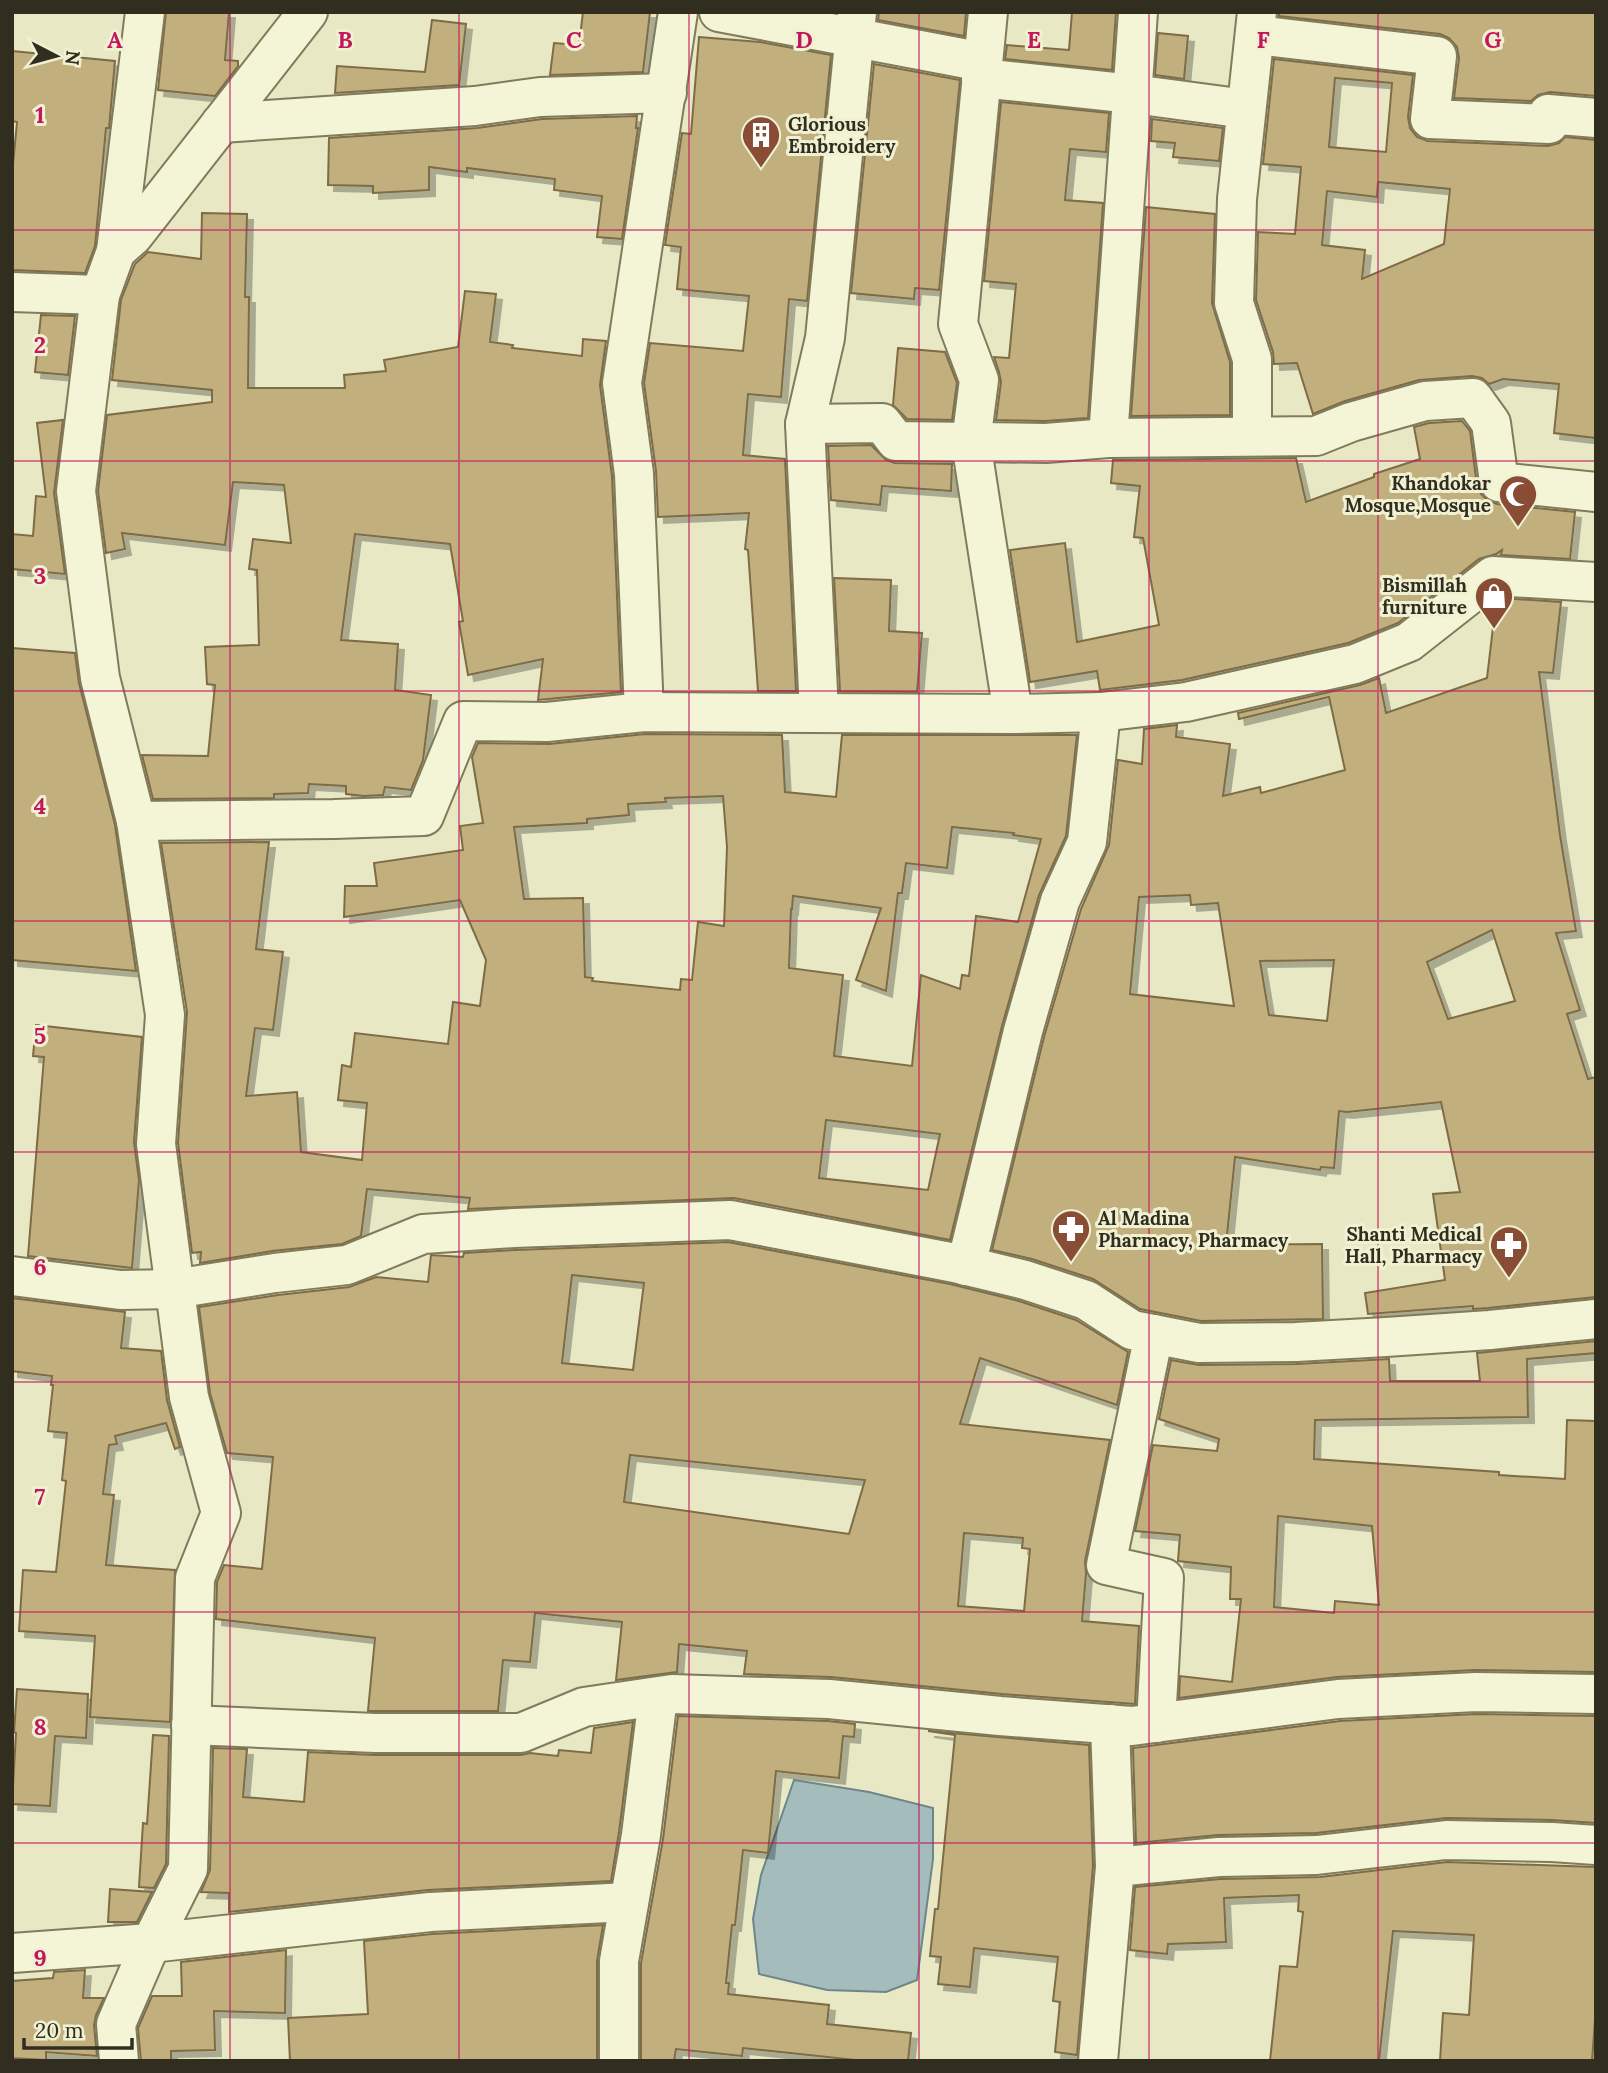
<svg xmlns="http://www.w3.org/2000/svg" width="1608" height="2073" font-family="Lora,serif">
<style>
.water{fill:#a5bcbc;stroke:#6d8789;stroke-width:2}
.building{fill:#c2af7e;stroke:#7d6c45;stroke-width:2;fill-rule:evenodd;filter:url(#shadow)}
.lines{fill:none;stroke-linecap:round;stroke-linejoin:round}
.minor-casing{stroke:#817b5d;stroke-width:42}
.minor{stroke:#f4f4d6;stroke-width:38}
.grid{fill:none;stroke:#c2185b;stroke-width:2;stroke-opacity:0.55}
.labels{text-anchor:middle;stroke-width:6;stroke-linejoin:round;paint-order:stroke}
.poi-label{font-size:19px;font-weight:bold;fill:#322e1f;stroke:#f0f1d3;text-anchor:end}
.grid-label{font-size:23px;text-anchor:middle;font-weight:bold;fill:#c2185b;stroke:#f0f1d3;stroke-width:6;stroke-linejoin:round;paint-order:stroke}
</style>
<defs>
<filter id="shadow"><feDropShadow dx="6" dy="6" stdDeviation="0" flood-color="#0004"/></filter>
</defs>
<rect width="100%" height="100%" fill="#e8e8c4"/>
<path class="water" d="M794,1780L869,1792L933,1808V1859L917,1980L886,1992L827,1990L759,1974L753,1919L761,1875Z"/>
<g class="building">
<path d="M166,12H229L225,60L238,61V66L215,96L158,90Z"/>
<path d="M583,12H650L643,72L550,75L554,43L579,45Z"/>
<path d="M879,12H966L964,36L878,20Z"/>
<path d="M1072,12H1116L1112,70L1005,59L1007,45L1069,50Z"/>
<path d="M1279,12H1596V96L1550,92L1538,95L1531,101L1454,98L1459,58L1457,47L1449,38L1440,34L1279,16Z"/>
<path d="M432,20L466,24L459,85L335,93L337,66L425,72Z"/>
<path d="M1158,33L1188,36L1184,79L1155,75Z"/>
<path d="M699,37L760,42L831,55L807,301L789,299L781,397L748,394L743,455L785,459L796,691H758L748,550L745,549L749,513L658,517L656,471L644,383L650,343L743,351L749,296L677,289L681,247L665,245L682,133L691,134Z"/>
<path d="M12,51L115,61L109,128H106L95,246L85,273L12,270V175L17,122L12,121Z"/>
<path d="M1274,59L1413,75L1408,117L1410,128L1417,137L1428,141L1548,146L1559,143L1565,137L1596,140V438L1554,433L1559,384L1503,379L1489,384L1482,378L1472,376L1419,380L1345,401L1313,414L1297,363L1274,364L1273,352L1256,300L1258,232L1295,234L1301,167L1263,164ZM1335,78L1392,83L1386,152L1329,147ZM1378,182L1450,189L1444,244L1362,279L1365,250L1322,245L1327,191L1377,197Z"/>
<path d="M874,64L960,80L939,290L915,288L914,299L851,293Z"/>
<path d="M1001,102L1109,113L1106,152L1070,149L1065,200L1103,203L1088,418L1045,421L996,420L1001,382L999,372L994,357L1009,358L1016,284L984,281Z"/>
<path d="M637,116L636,128H638L622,239L597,237L602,196L554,190L555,179L467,168V172L429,167V190L373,193V186L328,185L329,138L477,128L542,119Z"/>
<path d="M1152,119L1223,128L1219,161L1173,157L1175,143L1151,141Z"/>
<path d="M1146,207L1215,214L1212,303L1230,362V415L1131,416Z"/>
<path d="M202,213L247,214L245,297H249L248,388H345L344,375L386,371L384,360L458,347L465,291L496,294L490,342L513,345L512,348L582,356L583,339L606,341L600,385L612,476L621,692L538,700L543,659L468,675L459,622L463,621L450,544L355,534L341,640L398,644L395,690L431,695L423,760L411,790L385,787L383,795L364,796L346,794V786L309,784L308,793L274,794V798L153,799L142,755L208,756L215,685L207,684L205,647L259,645L257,570L249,569L253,539L291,543L284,485L233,482L225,545L122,533L125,549L106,553L98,491L107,415L212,402V390L112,380L121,300L135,264L148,252L201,259Z"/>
<path d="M41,315L75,316L68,375L35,372Z"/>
<path d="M898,348L945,352L957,383L952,420L907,419L893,405Z"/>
<path d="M63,420L54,493L65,574L12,569V534L33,536L36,496L46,497L37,423Z"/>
<path d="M1462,421L1470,431L1477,486L1481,494L1487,500L1497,504L1575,512L1570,559L1501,555L1502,550L1496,554L1479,559L1398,623L1348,643L1182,680L1100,690L1097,671L1030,682L1010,550L1065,543L1077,642L1159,625L1143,538L1134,537L1140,486L1111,483L1113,460L1296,458L1306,502L1374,477V474L1420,459L1414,427L1429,423Z"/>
<path d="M871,445L886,460L895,463L952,464L951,491L882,486L880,505L831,500L828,446Z"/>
<path d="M834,578L891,580L889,631L922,633L917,692L840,691Z"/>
<path d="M1500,598L1561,602L1553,673L1539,672L1560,835L1576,931L1556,933L1580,1010L1567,1014L1588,1079L1596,1077V1297L1488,1308L1473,1309V1306L1368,1314L1365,1293L1445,1280L1433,1194L1460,1192L1441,1102L1347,1112L1339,1111L1334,1168L1321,1167L1320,1170L1235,1157L1226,1245L1322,1244L1323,1319L1201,1321L1140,1309L1093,1279L1032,1259L992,1250L1044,1037L1081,909L1109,845L1118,760L1142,764L1144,729L1177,725L1176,737L1230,744L1223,796L1260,787L1261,793L1345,770L1329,697L1239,719L1238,713L1360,685L1379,678L1386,713L1487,678L1496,602ZM1190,895L1191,905L1218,903L1234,1006L1130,994L1139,897ZM1492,930L1515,1001L1448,1019L1427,962ZM1334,960L1327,1021L1269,1015L1260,961Z"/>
<path d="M12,648L75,653L79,683L115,825L136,971L12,960Z"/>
<path d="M645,734L782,735L785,792L836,797L842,735H1077L1066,836L1039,895L1002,1026L950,1240L734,1198L468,1209L470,1198L367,1189L361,1236L342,1244L272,1251L200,1263L201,1252L192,1253L178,1143L187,1012L161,843L269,842L256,949L283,952L273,1030L255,1028L246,1096L297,1092L301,1152L362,1160L367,1103L338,1100L342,1065L351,1067L355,1033L448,1044L453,1002L480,1006L486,960L460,900L344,917L345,886H377L374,863L463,850L460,826L483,823L472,757L478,743L549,744ZM723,796L727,847L724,926L698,922L692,980L681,979L680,990L592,981L593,978L585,977L583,898L524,899L514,827L587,823V819L629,815L628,804L666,802L665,798ZM952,827L1014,833L1013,835L1041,839L1018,922L976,916L969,976L962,975L960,989L921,975L912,1066L834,1056L843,975L789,968L791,909H792L793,896L881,908L856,980L886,991L898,893H902L906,863L947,868ZM826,1120L940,1134L928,1190L819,1178Z"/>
<path d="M36,1025L142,1037L134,1142L139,1180L132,1268L28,1256L44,1057L33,1056Z"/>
<path d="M728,1242L950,1284L1019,1301L1076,1320L1128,1352L1117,1405L980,1358L960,1424L1110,1440L1085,1561L1086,1574L1082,1621L1139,1626L1135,1704L1002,1694L831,1677L744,1674L747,1651L679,1644L677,1672L616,1680L622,1622L535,1613L530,1662L503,1660L498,1711H368L375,1638L216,1619L217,1582L224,1565L262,1569L273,1457L227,1453L210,1393L199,1307L278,1295L349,1287L376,1277L428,1282L431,1255L463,1257L464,1253L515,1250ZM572,1275L644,1283L633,1370L562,1363ZM630,1455L865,1480L849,1534L624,1502ZM964,1533L1023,1538L1022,1548L1030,1549L1024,1611L958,1606Z"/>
<path d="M12,1298L125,1312L121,1348L161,1351L167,1400L180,1447L175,1449L166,1423L115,1436L117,1444L109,1445L103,1494L114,1495L106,1565L175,1570L170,1722L90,1717L95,1636L19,1631L23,1570L56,1572L66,1481L62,1480L67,1433L48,1431L53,1385H51L52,1376L12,1371Z"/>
<path d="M1596,1341V1353L1527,1359L1528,1417L1315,1420L1314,1459L1499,1472V1475L1565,1479L1567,1420L1596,1421V1672L1475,1670L1337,1677L1179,1698L1180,1676L1232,1682L1241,1599H1230L1231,1567L1178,1561L1180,1535L1135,1531L1153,1445L1217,1451L1219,1439L1159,1419L1171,1360L1199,1365L1296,1364L1389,1359L1390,1381H1480L1477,1353ZM1278,1516L1372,1526L1379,1605L1335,1601L1334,1613L1274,1607Z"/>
<path d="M17,1689L88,1694L86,1738L55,1736L50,1806L12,1804L16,1733L14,1732Z"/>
<path d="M1476,1714L1596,1716V1823L1552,1820L1446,1818L1316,1833L1218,1835L1136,1843L1133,1748L1340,1721Z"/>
<path d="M678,1716L828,1721L855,1724L854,1737L843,1736L839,1778L776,1771L768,1853L743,1850L735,1925H732L726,1983H729L728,1994L829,2005L827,2024L911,2033L908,2061H865L743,2048L742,2056L676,2049L674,2061H641V1963L663,1839Z"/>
<path d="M633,1722L619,1832L611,1881L428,1890L229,1912V1893L201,1892L210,1870L213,1748L247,1749L243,1797L304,1802L308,1752L375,1755H521L530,1753L558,1756L559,1750L591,1753L594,1728Z"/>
<path d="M928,1731L1089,1745L1093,1866L1077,2055L1055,2052L1060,2002L1053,2001L1058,1957L974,1948L970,1987L938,1984L941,1957L930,1956L935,1909H938L955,1735Z"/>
<path d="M153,1735L169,1736L166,1864L154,1888L139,1887L143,1823L147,1824Z"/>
<path d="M1447,1862L1596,1867V2006L1592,2061H1440L1443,2013L1469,2015L1474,1935L1393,1931L1379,2061H1270L1280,1966L1297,1967L1303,1912L1298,1911L1299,1895L1224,1898L1226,1942L1168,1944L1167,1954L1130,1950L1135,1887L1220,1879L1320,1877Z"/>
<path d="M110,1889L152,1892L137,1922H108Z"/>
<path d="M603,1925L597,1961V2061H290L288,2018L368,2014L364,1941L432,1934Z"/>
<path d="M286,1950L285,2013L214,2011L215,2050L171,2051V2061H141L138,2028L152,1996H182L181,1962Z"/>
<path d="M85,1970L83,1998H104L96,2015L94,2025L97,2056L46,2052V2060L12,2058V1981L53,1978L54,1972Z"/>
</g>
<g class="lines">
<g class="minor-casing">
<g id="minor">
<path d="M719,12L983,62"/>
<path d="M988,12L958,324L979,380L971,442L1013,714"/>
<path d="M1255,35L1437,56L1430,119L1549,124L1548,114L1596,118"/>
<path d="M981,78L1133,94L1246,109"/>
<path d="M221,123L475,106L540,97L667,93"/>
<path d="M116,251L145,12"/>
<path d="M12,292L100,295L116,251L133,236L308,12"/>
<path d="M100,295L76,491L100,678L136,821L165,1015L156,1144L189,1397L221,1513L195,1578L188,1869L151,1943L116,2024L119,2061"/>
<path d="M805,424L882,423L896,441L1046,443L1108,438L1316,436L1351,422L1425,401L1473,398L1491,423L1499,482L1596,492"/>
<path d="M1252,436V359L1234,303L1237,199L1257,12"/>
<path d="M1108,438L1138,12"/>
<path d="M644,712L634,474L622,383L678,12"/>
<path d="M819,712L805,424L825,338L857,12"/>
<path d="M136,821L334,819L424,816L463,721L547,722L644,712L1013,714L1101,712L1186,702L1355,664L1409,642L1493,576L1596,582"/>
<path d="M966,1266L1023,1031L1060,901L1087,842L1101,712"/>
<path d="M12,1276L120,1290L174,1289L275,1273L347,1265L423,1234L514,1228L730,1220L955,1263L1025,1280L1086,1300L1132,1330L1199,1343L1296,1342L1386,1337L1490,1330L1596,1319"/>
<path d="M1154,1334L1106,1565L1164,1578L1156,1723"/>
<path d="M191,1725L375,1733H521L584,1707L672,1694L829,1699L1000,1716L1132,1726L1338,1699L1476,1692L1596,1694"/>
<path d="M1115,1867L1219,1857L1317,1855L1446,1840L1552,1842L1596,1845"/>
<path d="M12,1953L151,1943L430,1912L629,1902"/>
<path d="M619,2061V1961L641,1835L658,1697"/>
<path d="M1098,2061L1115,1867L1110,1724"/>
</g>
</g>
<use href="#minor" class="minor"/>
</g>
<path class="grid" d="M230,12V2061M459,12V2061M689,12V2061M919,12V2061M1149,12V2061M1378,12V2061M12,230H1596M12,461H1596M12,691H1596M12,921H1596M12,1152H1596M12,1382H1596M12,1612H1596M12,1843H1596"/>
<defs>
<g id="building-pin" transform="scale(2.0125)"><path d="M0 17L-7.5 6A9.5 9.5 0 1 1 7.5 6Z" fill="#884d34" stroke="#f0f1d3"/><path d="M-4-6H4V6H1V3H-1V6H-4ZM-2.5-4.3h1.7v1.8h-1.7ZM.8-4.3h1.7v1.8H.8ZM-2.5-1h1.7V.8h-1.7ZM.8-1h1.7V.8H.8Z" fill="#fff"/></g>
<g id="mosque-pin" transform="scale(2.0125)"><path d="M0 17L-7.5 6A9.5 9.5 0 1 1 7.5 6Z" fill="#884d34" stroke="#f0f1d3"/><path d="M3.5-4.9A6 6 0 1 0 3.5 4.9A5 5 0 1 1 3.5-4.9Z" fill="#fff"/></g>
<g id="shop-pin" transform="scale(2.0125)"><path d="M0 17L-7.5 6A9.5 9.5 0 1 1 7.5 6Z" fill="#884d34" stroke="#f0f1d3"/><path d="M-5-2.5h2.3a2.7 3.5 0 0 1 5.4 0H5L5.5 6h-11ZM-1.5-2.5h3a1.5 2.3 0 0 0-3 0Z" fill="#fff"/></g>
<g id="pharmacy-pin" transform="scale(2.0125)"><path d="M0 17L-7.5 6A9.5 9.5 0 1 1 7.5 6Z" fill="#884d34" stroke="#f0f1d3"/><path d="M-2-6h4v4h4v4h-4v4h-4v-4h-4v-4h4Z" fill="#fff"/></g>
</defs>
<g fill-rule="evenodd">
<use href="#building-pin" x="761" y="135"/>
<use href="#mosque-pin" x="1518" y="494"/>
<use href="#shop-pin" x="1494" y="596"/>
<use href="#pharmacy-pin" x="1071" y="1229"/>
<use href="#pharmacy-pin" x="1509" y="1245"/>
</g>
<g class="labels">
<g class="poi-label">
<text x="788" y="131" text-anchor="start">Glorious<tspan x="788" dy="22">Embroidery</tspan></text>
<text x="1491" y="490">Khandokar<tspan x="1491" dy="22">Mosque,Mosque</tspan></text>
<text x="1467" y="592">Bismillah<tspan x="1467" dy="22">furniture</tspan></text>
<text x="1098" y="1225" text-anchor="start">Al Madina<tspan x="1098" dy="22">Pharmacy, Pharmacy</tspan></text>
<text x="1482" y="1241">Shanti Medical<tspan x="1482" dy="22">Hall, Pharmacy</tspan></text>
</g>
</g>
<g class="grid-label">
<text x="115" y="48">A</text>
<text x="345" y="48">B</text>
<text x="574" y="48">C</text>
<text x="804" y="48">D</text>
<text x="1034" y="48">E</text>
<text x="1263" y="48">F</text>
<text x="1493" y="48">G</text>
<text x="40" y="123">1</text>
<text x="40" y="353">2</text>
<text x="40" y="584">3</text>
<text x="40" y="814">4</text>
<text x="40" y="1044">5</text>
<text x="40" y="1275">6</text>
<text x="40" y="1505">7</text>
<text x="40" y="1735">8</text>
<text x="40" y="1966">9</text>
</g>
<rect width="1608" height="2073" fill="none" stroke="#322e1f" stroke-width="28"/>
<g transform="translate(56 56) rotate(96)" stroke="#f0f1d3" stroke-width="5" paint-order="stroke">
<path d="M0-5L12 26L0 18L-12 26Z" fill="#322e1f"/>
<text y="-10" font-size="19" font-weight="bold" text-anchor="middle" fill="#322e1f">N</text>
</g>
<path d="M24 2038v10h108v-10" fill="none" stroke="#322e1f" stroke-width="3.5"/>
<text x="35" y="2038" font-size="21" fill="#322e1f" stroke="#f0f1d3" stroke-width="5" paint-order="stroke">20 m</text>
</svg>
